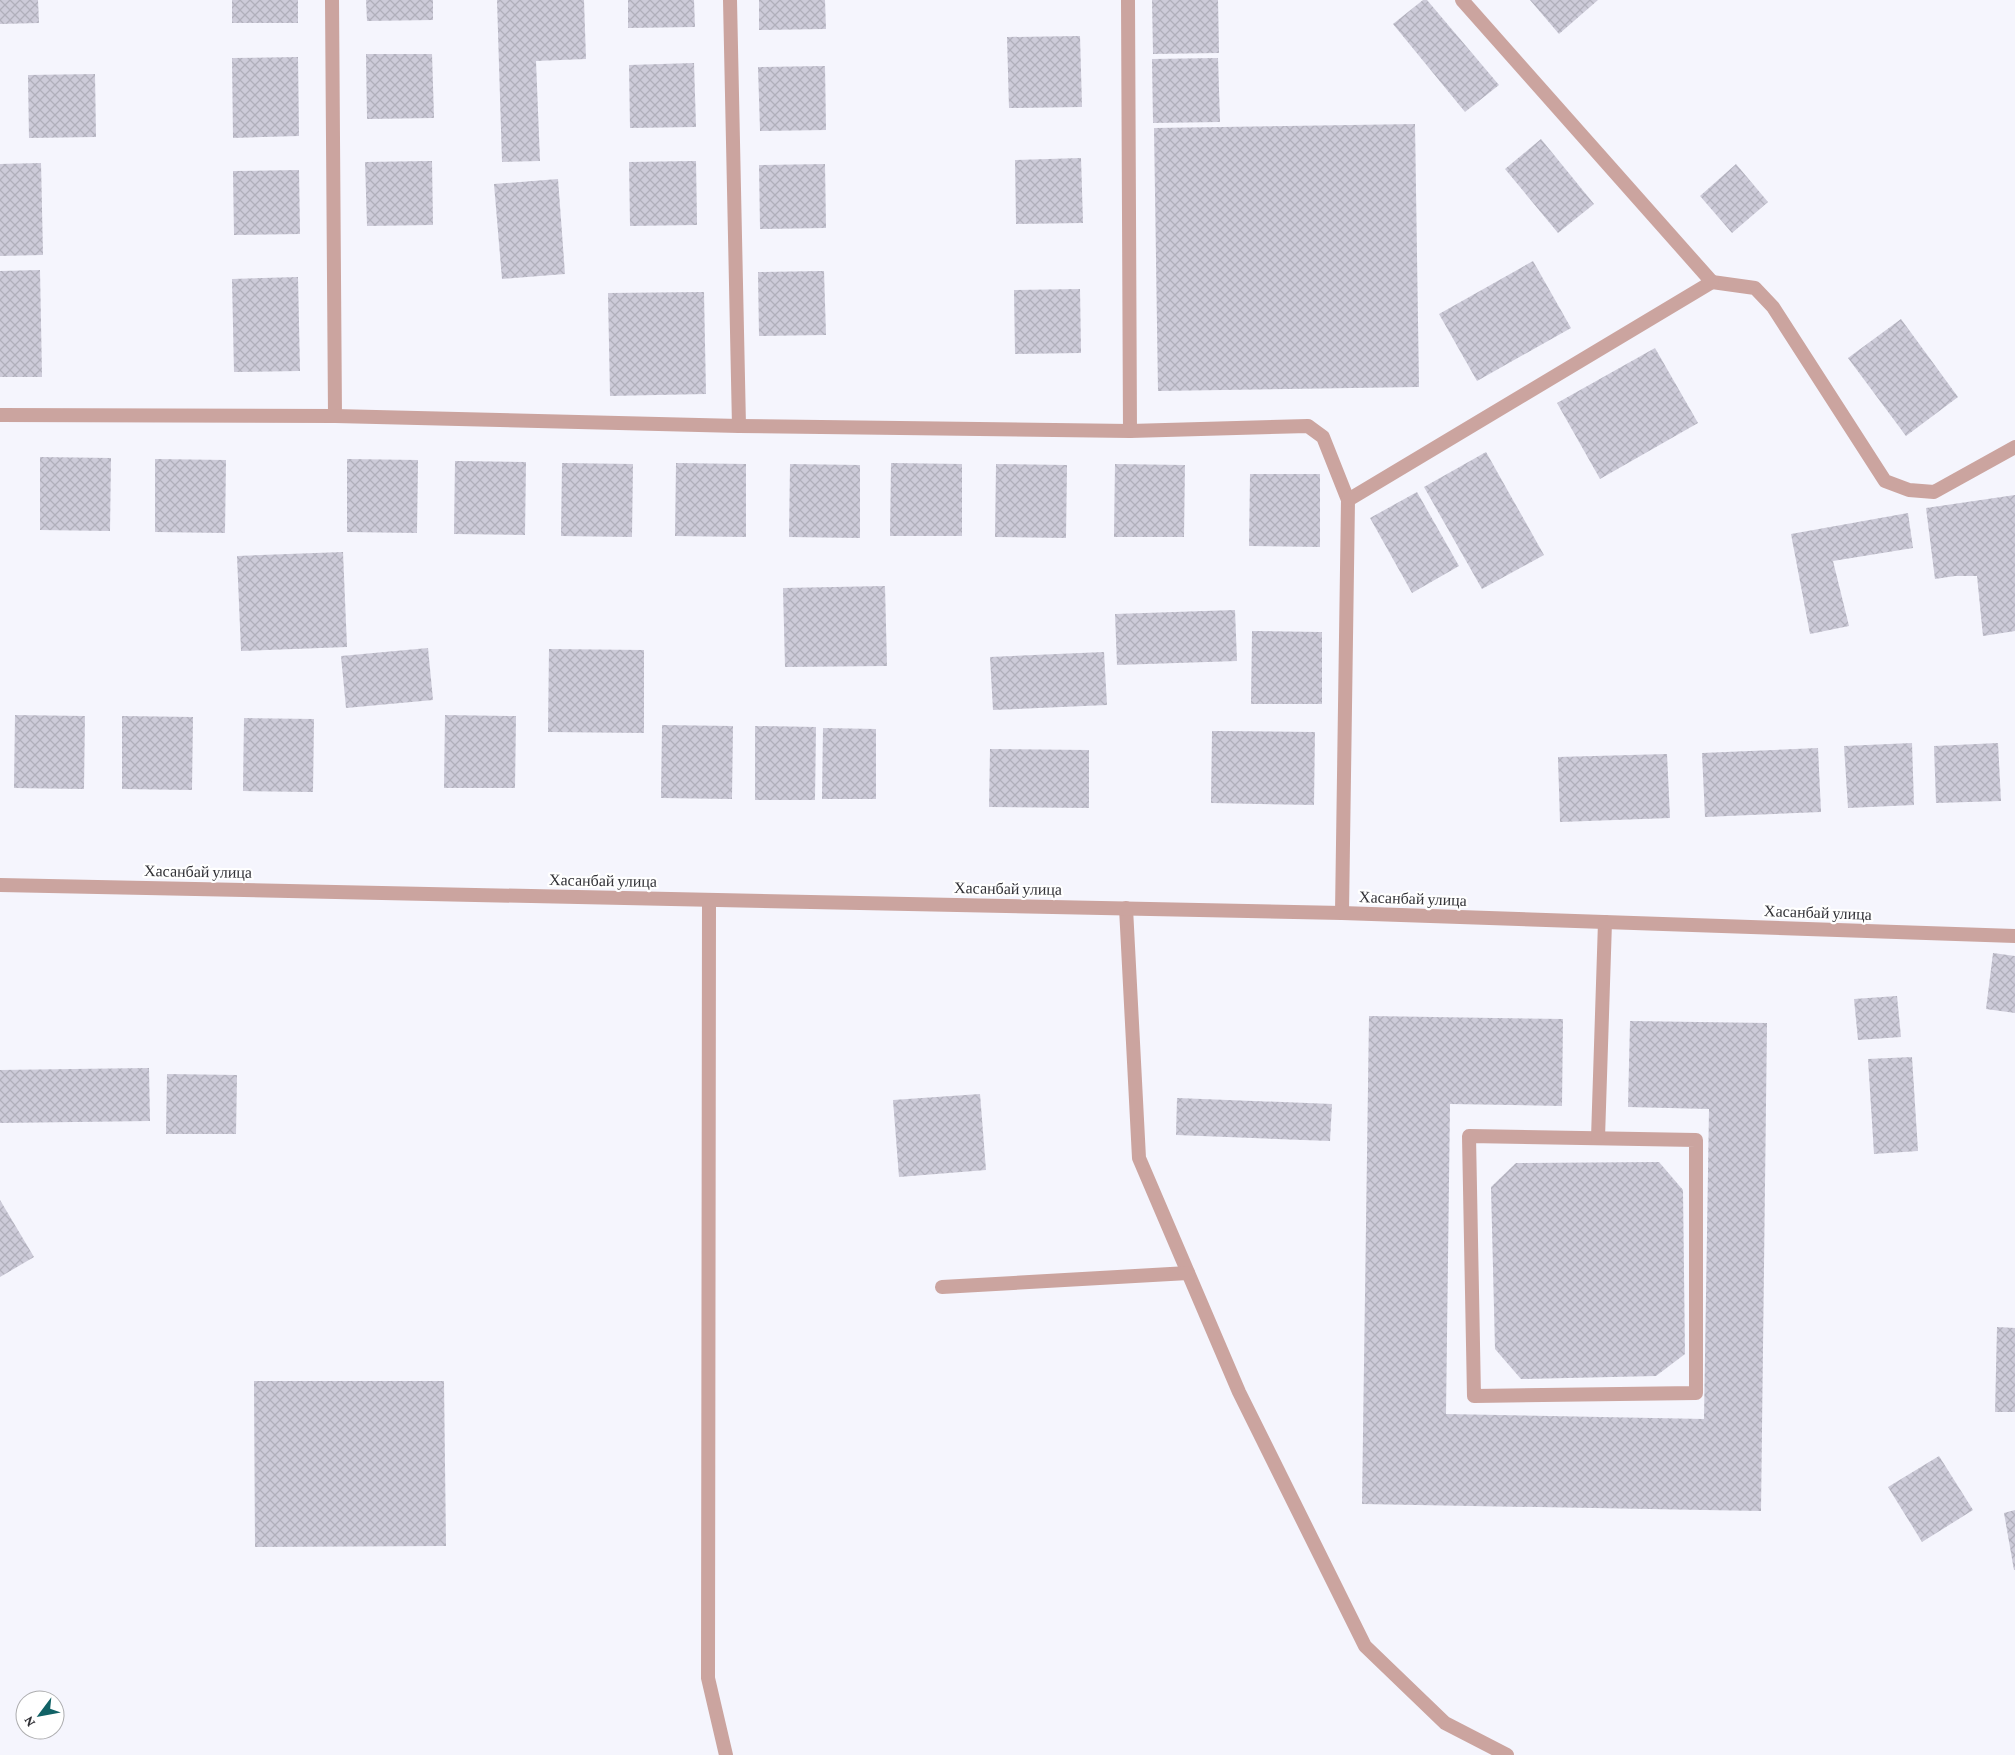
<svg xmlns="http://www.w3.org/2000/svg" width="2015" height="1755" font-family="'Crimson Pro',serif">
<style>
.building{fill:url(#building-cross-hatch)}
.lines{fill:none;stroke-linecap:round;stroke-linejoin:round}
.minor{stroke:#cba49f;stroke-width:14}
.tertiary{stroke:#cba49f;stroke-width:14}
.labels{text-anchor:middle;stroke-width:4.5;stroke-linejoin:round;paint-order:stroke}
.street-label{font-size:16px;fill:#323237;stroke:#fff}
</style>
<defs>
<pattern id="building-cross-hatch" width="8" height="8" patternUnits="userSpaceOnUse" patternTransform="scale(1.25)"><rect width="8" height="8" fill="#cdcbd9"/><path d="M0 0l8 8M0 8l8-8" fill="none" stroke="#b0afbb"/></pattern>
</defs>
<rect width="100%" height="100%" fill="#f5f5fd"/>
<g class="building">
<path d="M0,0H38L39,23L0,24Z"/>
<rect x="232" y="0" width="66" height="23"/>
<path d="M366,0H433V20L367,21Z"/>
<path d="M497,0H584L586,59L536,61L540,161L502,162Z"/>
<path d="M628,0H694L695,27L628,28Z"/>
<path d="M759,0H825L826,29L759,30Z"/>
<path d="M1152,0H1218L1219,53L1153,54Z"/>
<path d="M1423,0H1427L1499,85L1465,112L1393,24Z"/>
<path d="M1530,0H1598L1559,34Z"/>
<path d="M1080,36L1082,107L1009,108L1007,37Z"/>
<path d="M366,54H432L434,118L367,119Z"/>
<path d="M298,57L299,136L233,138L232,58Z"/>
<path d="M1218,58L1220,122L1153,123L1152,59Z"/>
<path d="M694,63L696,127L630,128L629,65Z"/>
<path d="M825,66L826,130L760,131L758,67Z"/>
<path d="M95,74L96,137L29,138L28,75Z"/>
<path d="M1415,124L1419,387L1158,391L1154,128Z"/>
<path d="M1541,139L1594,204L1558,233L1505,169Z"/>
<path d="M1081,158L1083,223L1016,224L1015,160Z"/>
<path d="M432,161L433,225L367,226L365,162Z"/>
<path d="M696,161L697,225L630,226L629,162Z"/>
<path d="M41,163L43,255L0,256V164Z"/>
<path d="M825,164L826,228L760,229L759,165Z"/>
<path d="M1736,164L1768,202L1732,233L1700,196Z"/>
<path d="M299,170L300,234L234,235L233,171Z"/>
<path d="M558,179L565,274L502,279L494,184Z"/>
<path d="M1533,261L1571,328L1477,381L1439,314Z"/>
<path d="M40,270L42,377H0V271Z"/>
<path d="M824,271L826,335L759,336L758,272Z"/>
<path d="M298,277L300,371L234,372L232,279Z"/>
<path d="M1080,289L1081,353L1015,354L1014,290Z"/>
<path d="M704,292L706,394L610,396L608,293Z"/>
<path d="M1901,319L1958,397L1906,436L1848,358Z"/>
<path d="M1655,348L1698,423L1600,479L1557,403Z"/>
<path d="M1486,452L1544,555L1482,589L1424,487Z"/>
<path d="M40,457L111,458L110,531L40,530Z"/>
<path d="M155,459L226,460L225,533L155,532Z"/>
<path d="M347,459L418,460L417,533L347,532Z"/>
<path d="M455,461L526,462L525,535L454,534Z"/>
<path d="M562,463L633,464L632,537L561,536Z"/>
<path d="M676,463L746,464V537L675,536Z"/>
<path d="M891,463L962,464V536H890Z"/>
<path d="M790,464L860,465V538L789,537Z"/>
<path d="M996,464L1067,465L1066,538L995,537Z"/>
<path d="M1115,464L1185,465L1184,537H1114Z"/>
<path d="M1250,474H1320V547L1249,546Z"/>
<path d="M1417,492L1459,566L1412,593L1370,518Z"/>
<path d="M2015,495V631L1983,636L1977,576H1955L1935,579L1926,508Z"/>
<path d="M1908,513L1913,548L1833,561L1849,626L1810,634L1791,534Z"/>
<path d="M343,552L347,647L241,651L237,556Z"/>
<path d="M885,586L887,666L785,667L783,588Z"/>
<path d="M1235,610L1237,661L1117,665L1115,614Z"/>
<path d="M1252,631L1322,632V704H1251Z"/>
<path d="M428,648L433,700L346,708L341,656Z"/>
<path d="M549,649L644,650V733L548,732Z"/>
<path d="M1104,652L1107,705L993,710L990,657Z"/>
<path d="M15,715L85,716L84,789L14,788Z"/>
<path d="M445,715L516,716L515,788H444Z"/>
<path d="M122,716L193,717L192,790L122,789Z"/>
<path d="M244,718L314,719L313,792L243,791Z"/>
<path d="M662,725L733,726L732,799L661,798Z"/>
<path d="M755,726L816,727L815,800H755Z"/>
<path d="M823,728L876,729V799H822Z"/>
<path d="M1212,731L1315,732L1314,805L1211,803Z"/>
<path d="M1912,743L1914,805L1848,808L1844,746Z"/>
<path d="M1998,743L2001,801L1936,803L1934,746Z"/>
<path d="M1818,748L1821,812L1705,817L1702,753Z"/>
<path d="M990,749L1089,750V808L989,807Z"/>
<path d="M1667,754L1670,818L1560,822L1558,757Z"/>
<path d="M1993,953L2015,956V1013L1986,1009Z"/>
<path d="M1897,996L1901,1037L1858,1040L1854,999Z"/>
<path d="M1369,1016L1563,1019L1562,1106L1450,1104L1446,1414L1704,1419L1709,1109L1628,1107L1630,1021L1767,1023L1761,1511L1362,1504Z"/>
<path d="M1912,1057L1918,1151L1874,1154L1868,1059Z"/>
<path d="M149,1068L150,1121L0,1123V1070Z"/>
<path d="M167,1074L237,1075L236,1134H166Z"/>
<path d="M980,1094L986,1170L899,1177L893,1100Z"/>
<path d="M1177,1098L1332,1104L1330,1141L1176,1135Z"/>
<path d="M1659,1162L1683,1190L1685,1354L1656,1376L1521,1379L1495,1349L1491,1187L1516,1163Z"/>
<path d="M0,1200L34,1257L0,1277Z"/>
<path d="M1997,1327L2015,1328V1412H1995Z"/>
<path d="M254,1381H444L446,1546L255,1547Z"/>
<path d="M1939,1456L1973,1510L1922,1542L1888,1487Z"/>
<path d="M2015,1510V1570H2014L2004,1513Z"/>
</g>
<g class="lines">
<g class="minor">
<path d="M332,0L335,416"/>
<path d="M730,0L739,426"/>
<path d="M1128,0L1130,431"/>
<path d="M1712,282L1755,288L1773,307L1885,481L1909,490L1934,492L2015,447"/>
<path d="M0,415L335,416L739,426L1130,431L1308,426L1323,437L1348,500L1342,913"/>
<path d="M1348,500L1712,282L1462,0"/>
<path d="M709,900L708,1678L726,1755"/>
<path d="M1126,908L1139,1158L1239,1392L1365,1646L1445,1723L1507,1755"/>
<path d="M1469,1136L1696,1140V1393L1474,1396Z"/>
<path d="M1598,1138L1605,922"/>
<path d="M942,1287L1188,1273"/>
</g>
<path class="tertiary" d="M0,885L1342,913L2015,936"/>
</g>
<g class="labels">
<g class="street-label">
<text transform="translate(198 871) rotate(1)" y="6">Хасанбай улица</text>
<text transform="translate(603 880) rotate(1)" y="6">Хасанбай улица</text>
<text transform="translate(1008 888) rotate(1)" y="6">Хасанбай улица</text>
<text transform="translate(1413 898) rotate(2)" y="6">Хасанбай улица</text>
<text transform="translate(1818 912) rotate(2)" y="6">Хасанбай улица</text>
</g>
</g>
<g transform="translate(40 1715) rotate(238)"><circle r="24" fill="#ffffff" stroke="#adadaf"/>
<path d="M0-4L9 19L0 12L-9 19Z" fill="#116266"/>
<text y="-8" font-size="14" font-weight="bold" text-anchor="middle" fill="#323237">N</text>
</g>
</svg>
